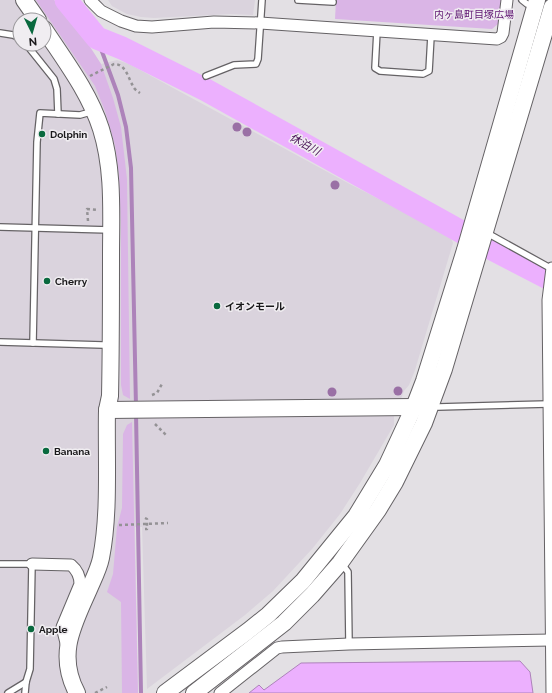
<svg xmlns="http://www.w3.org/2000/svg" width="552" height="693" font-family="Raleway,'Noto Sans JP',sans-serif">
<style>
.built{fill:#dad3dd;fill-rule:evenodd}
.green{fill:#dab5e6}
.water{fill:#ecb0fe;stroke:#ad83ba}
.lines{fill:none;stroke-linecap:round;stroke-linejoin:round}
.stream{stroke:#ad83ba;stroke-width:4}
.river{stroke:#ecb0fe;stroke-width:23}
.lane-casing{stroke:#656265;stroke-width:8}
.street-casing{stroke:#656265;stroke-width:13}
.secondary-casing{stroke:#656265;stroke-width:18}
.path{stroke:#949295;stroke-width:2.5;stroke-dasharray:3 3;stroke-linecap:butt}
.lane{stroke:#fff;stroke-width:5.5}
.street{stroke:#fff;stroke-width:11}
.secondary{stroke:#fff;stroke-width:16}
.tree{fill:#9a70a5}
.poi-dot{fill:#09693e;stroke:#f0edf1;stroke-width:1.5}
.labels{text-anchor:middle;stroke-width:3;stroke-linejoin:round;paint-order:stroke}
.park-label{font-size:10px;fill:#5f1572;stroke:#f0edf1}
.poi-label{font-size:10px;font-weight:bold;fill:#1a191b;stroke:#f0edf1;text-anchor:start}
.water-label{font-size:11px;font-style:italic;fill:#481156;stroke:#f0edf1}
</style>
<rect width="100%" height="100%" fill="#e3e0e4"/>
<g class="built">
<path d="M0,0H54L83,36L101,64L117,60L129,64L346,182L450,236L453,243L415,370L409,385L404,391L394,417V425L360,483L340,514L312,549L273,591L245,615L147,689L142,527H135L138,693H0ZM20,20H44V44H20Z"/>
<path d="M108,0H255L253,15L230,14L154,18L141,17L127,14L112,6Z"/>
</g>
<g class="green">
<path d="M36,0H54L83,36L101,64L113,98L121,127L127,179L130,399L123,395L121,385V223L119,175L115,145L105,111L95,86Z"/>
<path d="M336,0H501L499,23L492,29L335,19Z"/>
<path d="M132,422L138,693H122L121,602L107,592L113,574L117,527L122,508L123,434L127,425Z"/>
</g>
<path class="water" d="M520,661L530,672L533,693H249L259,685L264,690L301,663Z"/>
<g class="lines">
<g class="stream">
<path d="M97,38L118,95L126,127L131,168L136,407"/>
<path d="M136,413L141,693"/>
</g>
<path class="river" d="M66,0L97,38L122,48L206,90L494,250L552,280"/>
<g class="lane-casing">
<g id="lane">
<path d="M298,0L333,2"/>
<path d="M522,0L527,4L534,7"/>
<path d="M377,31L375,68L380,71L423,74L429,71L431,36"/>
<path d="M0,33L13,35L20,38"/>
<path d="M26,44L54,79L57,89L58,114"/>
<path d="M206,76L234,65L256,64L258,59L262,0"/>
<path d="M0,227L110,230"/>
<path d="M487,233L552,269"/>
<path d="M0,342L103,345"/>
<path d="M33,343L37,142L40,113L80,115L94,111"/>
<path d="M432,405L438,407L548,404"/>
<path d="M0,564H32L30,669L26,682L25,693"/>
<path d="M342,564L348,572L349,644"/>
<path d="M8,693L26,682"/>
</g>
</g>
<g class="street-casing">
<g id="street">
<path d="M90,0L101,11L121,21L136,26L152,27L214,22L260,23L497,39L501,37L503,33L507,0"/>
<path d="M32,564L71,565C77,570 80,576 80,584L62,627L67,647"/>
<path d="M220,693L277,648L282,647L349,644L552,640"/>
<path d="M552,693L548,300L552,268"/>
</g>
</g>
<g class="secondary-casing">
<g id="secondary">
<path d="M24,0L38,20"/>
<path d="M44,29C65,61 89,92 101,129C114,170 111,214 111,256C111,303 111,349 110,396L107,410C106,457 110,513 101,558C99,568 94,578 90,587C74,624 56,653 77,693"/>
<path d="M107,410L414,407"/>
<path d="M165,693L248,631L268,615L303,581L356,516L387,465L414,407L424,381L465,250L537,0"/>
<path d="M194,693L284,623L312,595L340,563L378,510L395,482L424,423L444,369L552,7"/>
</g>
</g>
<g class="path">
<path d="M90,76L114,64C126,64 128,78 133,86C134,89 137,91 140,93"/>
<path d="M88,221L87,209L98,210"/>
<path d="M152,395L157,393L163,382"/>
<path d="M155,424L166,435"/>
<path d="M145,518L147,519V529H145"/>
<path d="M119,525L168,523"/>
<path d="M95,693L107,687"/>
</g>
<use href="#lane" class="lane"/>
<use href="#street" class="street"/>
<use href="#secondary" class="secondary"/>
</g>
<g class="tree">
<circle cx="237" cy="127" r="4.5"/>
<circle cx="247" cy="132" r="4.5"/>
<circle cx="335" cy="185" r="4.5"/>
<circle cx="398" cy="391" r="4.5"/>
<circle cx="332" cy="392" r="4.5"/>
</g>
<g class="poi-dot">
<circle cx="42" cy="134" r="4"/>
<circle cx="47" cy="281" r="4"/>
<circle cx="217" cy="306" r="4"/>
<circle cx="46" cy="451" r="4"/>
<circle cx="31" cy="629" r="4"/>
</g>
<g class="labels">
<g class="park-label">
<text x="474" y="18">内ヶ島町目塚広場</text>
</g>
<g class="poi-label">
<text x="50" y="138">Dolphin</text>
<text x="55" y="285">Cherry</text>
<text x="225" y="310">イオンモール</text>
<text x="54" y="455">Banana</text>
<text x="39" y="633">Apple</text>
</g>
<g class="water-label">
<text transform="translate(305 144) rotate(29)" y="4">休泊川</text>
</g>
</g>
<g transform="translate(32 32) rotate(175)"><circle r="19" fill="#f0edf1" stroke="#9a989b"/>
<path d="M0-3L7 15L0 10L-7 15Z" fill="#09693e"/>
<text y="-6" font-size="11" font-weight="bold" text-anchor="middle" fill="#1a191b">N</text>
</g>
</svg>
